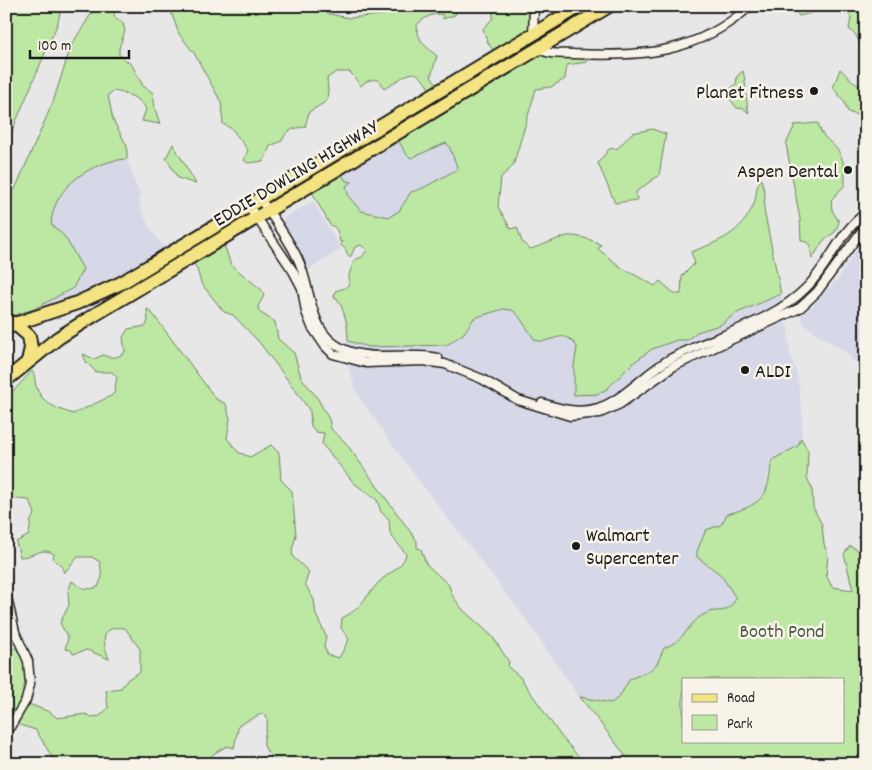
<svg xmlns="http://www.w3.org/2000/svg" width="872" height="770" font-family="Dekko,sans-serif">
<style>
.built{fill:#d6d8e7}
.green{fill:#bde8a4;stroke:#6c8260;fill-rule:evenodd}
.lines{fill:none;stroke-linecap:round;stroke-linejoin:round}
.street-casing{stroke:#1c1c1c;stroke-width:11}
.primary-casing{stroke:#1c1c1c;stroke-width:16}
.highway-casing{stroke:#1c1c1c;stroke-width:18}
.street{stroke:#f7f3e8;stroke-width:8}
.primary{stroke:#f4e382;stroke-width:12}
.highway{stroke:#f4e382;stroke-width:14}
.poi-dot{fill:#1c1c1c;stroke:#f7f3e8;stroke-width:2}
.labels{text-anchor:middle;stroke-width:5;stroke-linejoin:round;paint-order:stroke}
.poi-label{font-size:20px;fill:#1c1c1c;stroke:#f7f3e8;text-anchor:end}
.street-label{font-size:20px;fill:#1c1c1c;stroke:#f7f3e8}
.park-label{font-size:20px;fill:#4c5945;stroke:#f7f3e8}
</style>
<rect width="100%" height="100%" fill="#e8e7e8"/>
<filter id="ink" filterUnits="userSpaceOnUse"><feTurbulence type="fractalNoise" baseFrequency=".02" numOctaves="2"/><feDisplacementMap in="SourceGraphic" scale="10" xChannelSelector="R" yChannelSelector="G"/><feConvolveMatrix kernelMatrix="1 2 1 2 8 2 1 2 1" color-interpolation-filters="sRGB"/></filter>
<g filter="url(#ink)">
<g class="built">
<path d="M397,135L405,153L446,143L449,146L458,169L423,188L411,192L399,211L389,217L361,211L345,190L346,186L351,182L346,181L338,168Z"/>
<path d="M127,159L136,186L141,194L139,204L149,227L165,249L86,294L34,309L73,288L83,269L65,237L51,224L52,209L63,191L81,173L109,160Z"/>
<path d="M313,201L341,249L308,270L281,220Z"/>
<path d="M866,234V373L845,352L804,325L801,316L838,279Z"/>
<path d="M781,294L785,321L788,331L790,354L797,373L803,420L801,438L798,446L772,460L767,476V489L757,502L743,509L727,514L721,525L706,530L709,568L721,575L736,598L731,607L723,612H716L695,620L677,643L664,648L657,664L649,671L630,679L619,697L611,703L579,697L524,617L413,473L358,396L346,360L341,354L346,344L348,341L369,347L447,345L464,333L474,318L503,309L512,310L540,342L552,338L572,339L577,347L574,395L607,389L633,363L652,349L677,340H687L697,332L720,325L735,314Z"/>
</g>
<g class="green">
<path d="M6,6H62L57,25L6,145Z"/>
<path d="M96,6H112L115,18L123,23L125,31L119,48V55L132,65L143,86L153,93L155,109L160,124L142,121L146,109C140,97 126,93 113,91L108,95L113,120L127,146V159C92,161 53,186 51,224L65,237L83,269L73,288L34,309L6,318V210L53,102L71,46Z"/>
<path d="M172,6H324L329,14L349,18L382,15L404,6H460L455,15L443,19V15C434,12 423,18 417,25C417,40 426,47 437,56L431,76L441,90L497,56L488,43L483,29L493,18V6H532L530,20L545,36H557L536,55L567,52L588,55L587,62L567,65L565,79L551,87L536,89L513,166L501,177L498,207L511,229L517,227L522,242L530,249C541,246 552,241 563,237C571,233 595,240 601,245L598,249L622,268L655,286L660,281L675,294H681L682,276L695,263L691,252C720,241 741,234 754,204C757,195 755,188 761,179L765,194L764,210L781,294L735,314L720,325L697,332L687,340H677L652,349L633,363L607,389L597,394L574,395V366L577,347C563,325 551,346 535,340L518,315L512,310L503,309L474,318L464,333L447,345L369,347L348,341C348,326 345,311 337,298H334L335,291L345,288L349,284V275L354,260L362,257L367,250L361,245L355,247L351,256L349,257L345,249L340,244L343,242H340C338,234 338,227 330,225L308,185L338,168L346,181L352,182L346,186L349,197L361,211L389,217L399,211L411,192L423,188L458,169L449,146L446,143L411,158L405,153L392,127L437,100C414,68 421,65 384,89L380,81C372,78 367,80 361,86L350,72H336L327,78L328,90L327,101L309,112L305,127C293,128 286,130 282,141L270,146L264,161L248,163L244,160L248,150L232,129L223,124L221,102L194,53L179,34L171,12Z"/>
<path d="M791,6H860L866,9V46L860,44L856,35L849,29L851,18L847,11L820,8L812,13L799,16Z"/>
<path d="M840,69L857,85H866V111L857,115L848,112L844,101L833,88Z"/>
<path d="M743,71C747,85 745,99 749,113L744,109L737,108L725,93L736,84L737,76Z"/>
<path d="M818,123C821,137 829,140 837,149C845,160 845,173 845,185L831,200L832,210L839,222L835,232L823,241L812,259L810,244L801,240L800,219L786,144L795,125Z"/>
<path d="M652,129L666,134L659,175L636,192L637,200L615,203L598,163L609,149L618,148L632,133Z"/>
<path d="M173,144L196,184L178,178L166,158Z"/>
<path d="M219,230L231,265L262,290L264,296L258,306L259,312L275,322L278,339L294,353L301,377L318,399L329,419L331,429L345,442L417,541V548L421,549L426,564L449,585L452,595L463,610L492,636L509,662L508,667L520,677L560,735L585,764H280C276,760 269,755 266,750C259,738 271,727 266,715L261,714L239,725L234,748L227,746L213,754L206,764H56L36,730L13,723L6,735L7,652L20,646L30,665L26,703L50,712L57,718L86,714L91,717L100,716L108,708L106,690L121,688L128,679L140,672V649L125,628C100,625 102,641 109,659L87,650L73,654L71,650L65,649L68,638L60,623L69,605L68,591L72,581C81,588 86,591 98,587L102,577L100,562L92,557H78L64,573L61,565L53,559L54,554C42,546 33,557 20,557L16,542L29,535L31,520L35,513L29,500L6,498V399L32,371C36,376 34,380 36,386C41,403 57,409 73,414L111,396L114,393L117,377L112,372H96L86,362L83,354L94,359L103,355C112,359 118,358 125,352L123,337L128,329L146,326L148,321L147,309L152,313L216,399L226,404L230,419L227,438L238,452L250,457L271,445L279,453L281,480L292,491L296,535L292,550L293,557L309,572L305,584L314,600L316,615L326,636L324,647L328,655L339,658L349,639L341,628L342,618C360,610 366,596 379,582C388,573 403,568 406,554L390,534L389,519L381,512L377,500L354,483L322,444L324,433L316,432L311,426L310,411L296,391L259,342L233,315L224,312L201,283L197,269L183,245Z"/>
<path d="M801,438L808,451L807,478L812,488L813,507L822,525L824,544L828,556L826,575L832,587L853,590L844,554L850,546L866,554V764H632L580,697L611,703L619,697L630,679L649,671L657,664L664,648C687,639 686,625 703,615C718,606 726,618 736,598L721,575L697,557V551L706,530L721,525L727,514C742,510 762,504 767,488C770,479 770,469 772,460L798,446ZM683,679H843V741H683Z"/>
</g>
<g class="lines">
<g class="street-casing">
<g id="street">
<path d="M533,36L534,6"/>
<path d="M538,47C546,56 563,53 574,54C641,57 697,54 750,6"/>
<path d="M260,199C273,217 287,237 297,257C315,293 305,340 355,353C382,360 411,352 438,358"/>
<path d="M249,206L293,271L302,288L306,312L312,327L325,346L333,354L366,363L423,361L445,364L482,379L518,400L570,416L600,413L620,404L674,366L800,308L817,292L866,225"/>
<path d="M542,403C561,409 578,414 598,408C625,399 645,373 670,359C714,335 771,324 807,287C830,264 839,232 866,213"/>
<path d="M6,593L15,632L28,661L30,684L26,700L6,734"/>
</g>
</g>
<g class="primary-casing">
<g id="primary">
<path d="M14,323L29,336L31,348L28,361"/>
<path d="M6,327L77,303L121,283L580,6"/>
<path d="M6,380L58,338L96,314L609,6"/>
</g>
</g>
<g class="highway-casing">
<path id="highway" d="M6,326H9"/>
</g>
<use href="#street" class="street"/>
<use href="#primary" class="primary"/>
<use href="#highway" class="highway"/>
</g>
</g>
<g class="poi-dot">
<circle cx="814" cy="91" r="5"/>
<circle cx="848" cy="170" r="5"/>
<circle cx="745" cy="370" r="5"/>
<circle cx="576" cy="546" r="5"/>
</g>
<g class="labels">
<g class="poi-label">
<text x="804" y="98">Planet Fitness</text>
<text x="838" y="177">Aspen Dental</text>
<text x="755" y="377" text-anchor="start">ALDI</text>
<text x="586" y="541" text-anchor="start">Walmart<tspan x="586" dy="23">Supercenter</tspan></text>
</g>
<g class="street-label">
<text transform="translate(295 172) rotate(-31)" y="7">EDDIE DOWLING HIGHWAY</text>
</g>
<g class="park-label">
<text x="782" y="637">Booth Pond</text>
</g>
</g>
<rect width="872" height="770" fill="none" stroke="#f7f3e8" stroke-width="25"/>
<rect x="12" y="12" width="847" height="745" fill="none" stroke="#1c1c1c" stroke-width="2" filter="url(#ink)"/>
<rect x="682" y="678" width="162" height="65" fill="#f7f3e8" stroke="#9f9d96"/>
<rect x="692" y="694" width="25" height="8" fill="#f4e382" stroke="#9f9d96"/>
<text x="727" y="702" font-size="15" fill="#1c1c1c">Road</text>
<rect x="692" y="715" width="25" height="15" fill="#bde8a4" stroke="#9f9d96"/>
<text x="727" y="728" font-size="15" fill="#1c1c1c">Park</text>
<path d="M30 50v8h99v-8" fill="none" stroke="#1c1c1c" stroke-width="2.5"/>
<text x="38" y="50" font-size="15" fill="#1c1c1c" stroke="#f7f3e8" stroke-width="4" paint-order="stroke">100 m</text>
</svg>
